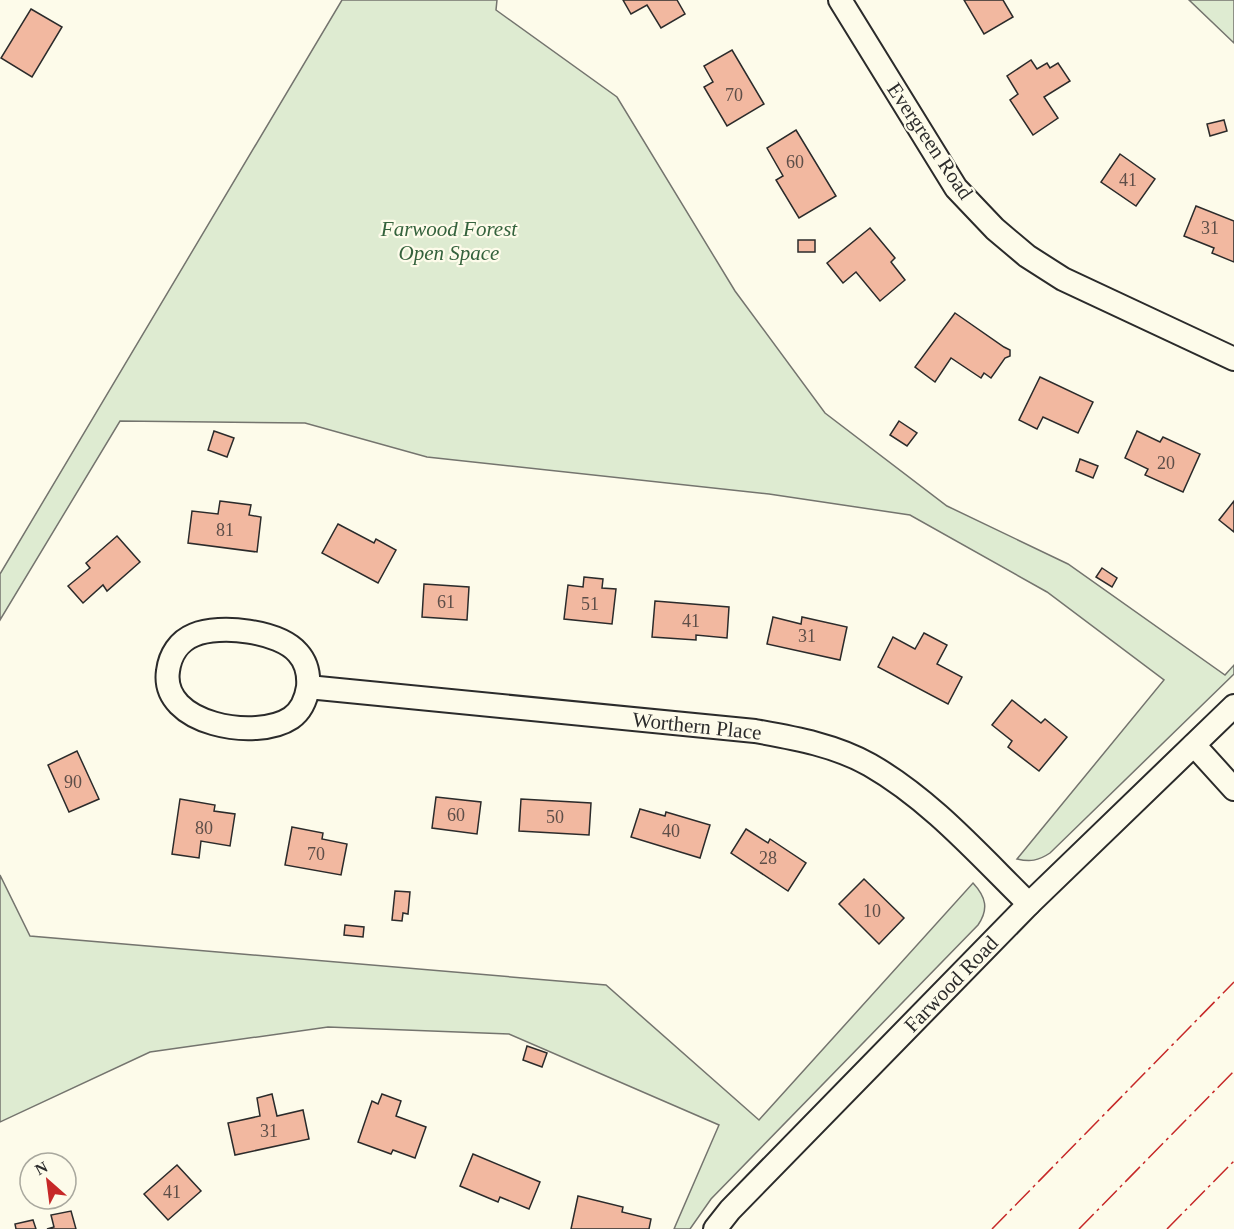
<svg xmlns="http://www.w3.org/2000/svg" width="1234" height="1229" font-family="'Times New Roman',serif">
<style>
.green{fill:#deebd1;stroke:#74746e;stroke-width:1.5}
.building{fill:#f2b8a0;stroke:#2b2b2b;stroke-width:1.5}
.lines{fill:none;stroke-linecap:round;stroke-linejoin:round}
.street-casing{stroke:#2b2b2b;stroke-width:26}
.street{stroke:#fdfbea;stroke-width:22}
.power{stroke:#c62828;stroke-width:1.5;stroke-dasharray:21 4.5 3 4.5;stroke-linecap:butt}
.labels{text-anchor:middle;stroke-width:4.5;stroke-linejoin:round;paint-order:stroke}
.number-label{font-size:18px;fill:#5d4e48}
.street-label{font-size:21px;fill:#2b2b2b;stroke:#fdfbea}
.park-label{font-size:21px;font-style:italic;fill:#34623c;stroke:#fdfbea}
</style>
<rect width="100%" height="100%" fill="#fdfbea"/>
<g class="green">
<path d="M342,0H497L496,10L617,97L735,291L825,413L947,506L1068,564L1225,675L1234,665V674L1050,853C1038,861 1030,862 1017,859L1164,680L1047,592L910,515L769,494L427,457L305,423L120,421L0,620V574Z"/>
<path d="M1189,0H1234V43Z"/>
<path d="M0,875L30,936L606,985L759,1120L973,883C986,897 989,909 978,925L711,1199L690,1229H674L719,1125L509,1034L328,1027L150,1052L0,1122Z"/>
</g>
<g class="building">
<path d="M623,0H677L685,14L661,28L647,5L631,14Z"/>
<path d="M964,0H1003L1013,17L984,34Z"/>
<path d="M31,9L62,27L32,77L1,58Z"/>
<path d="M732,50L764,104L727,126L704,87L713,82L704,66Z"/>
<path d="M1031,60L1037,69L1047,63L1050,68L1058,63L1070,81L1044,97L1058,118L1033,135L1010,100L1018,94L1007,76Z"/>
<path d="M1224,120L1227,131L1210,136L1207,124Z"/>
<path d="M796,130L836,196L799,218L776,180L783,176L767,148Z"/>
<path d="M1120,154L1155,179L1136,206L1101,182Z"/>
<path d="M1196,206L1234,221V262L1212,253L1214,248L1184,236Z"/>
<path d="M870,228L895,258L891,262L905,280L880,301L856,272L843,283L827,263Z"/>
<rect x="798" y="240" width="17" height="12"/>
<path d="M955,313L1004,347L1010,350V356L1005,358L991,378L984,373L981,378L951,358L935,382L915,367Z"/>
<path d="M1040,377L1093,402L1078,433L1043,417L1037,429L1019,420Z"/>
<path d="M899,421L917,433L907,446L890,435Z"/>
<path d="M214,431L234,438L227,457L208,450Z"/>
<path d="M1137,431L1160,442L1163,437L1200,454L1183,492L1145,475L1148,469L1125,458Z"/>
<path d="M1080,459L1098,466L1093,478L1076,471Z"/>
<path d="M220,501L251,505L249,515L261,517L257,552L188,543L192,511L218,514Z"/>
<path d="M1234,501V532L1219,520Z"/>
<path d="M338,524L374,543L376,539L396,550L378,583L322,553Z"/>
<path d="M117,536L140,562L107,591L103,585L83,603L68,586L90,568L86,563Z"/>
<path d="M1102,568L1117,578L1112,587L1096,577Z"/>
<path d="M584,577L603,579L602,588L616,589L612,624L564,619L568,585L583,587Z"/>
<path d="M424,584L469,587L467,620L422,617Z"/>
<path d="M655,601L729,607L727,638L696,635V640L652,637Z"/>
<path d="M773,617L801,624L802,617L847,627L840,660L767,644Z"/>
<path d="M924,633L947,645L937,664L962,677L948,704L878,667L893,637L915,649Z"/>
<path d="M1012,700L1041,723L1045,719L1067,737L1039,771L1008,747L1012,741L992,725Z"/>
<path d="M77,751L99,799L69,812L48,765Z"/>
<path d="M436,797L481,802L477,834L432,828Z"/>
<path d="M180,799L215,805L214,811L235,814L230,846L201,841L199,858L172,854Z"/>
<path d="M521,799L591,803L589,835L519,831Z"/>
<path d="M640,809L665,816L666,812L710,825L700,858L631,837Z"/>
<path d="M292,827L323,833L322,839L347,844L341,875L285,865Z"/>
<path d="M746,829L768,843L770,839L806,863L788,891L731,853Z"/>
<path d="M864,879L904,918L879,944L839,904Z"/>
<path d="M395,891L410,892L408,914L403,913L402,921L392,920Z"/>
<path d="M345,925L364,927L363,937L344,935Z"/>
<path d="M527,1046L547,1053L542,1067L523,1060Z"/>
<path d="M272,1094L277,1116L303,1110L309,1139L235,1155L228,1123L260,1116L257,1098Z"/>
<path d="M382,1094L401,1101L396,1116L426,1127L415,1158L393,1150L391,1154L358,1142L372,1101L378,1104Z"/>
<path d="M473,1154L540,1182L529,1209L500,1197L498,1202L460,1186Z"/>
<path d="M177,1165L201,1191L168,1220L144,1194Z"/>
<path d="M578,1196L623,1207L622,1212L651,1219L649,1229H571Z"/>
<path d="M71,1211L76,1229H47L54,1227L51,1215Z"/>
<path d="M33,1220L36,1229H16L15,1224Z"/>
</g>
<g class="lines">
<g class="street-casing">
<g id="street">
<path d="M840,0L956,188L995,229L1027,256L1063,279L1234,359"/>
<path d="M308,687C306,700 301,711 291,718C257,741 160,725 168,671C170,655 179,641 194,635C220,624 279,631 298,653C307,663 309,675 308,687L755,731C794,738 835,745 870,765C931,800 979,855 1029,904"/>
<path d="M1194,745L1234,789"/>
<path d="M715,1229L730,1210L1029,904L1234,706"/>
</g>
</g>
<use href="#street" class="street"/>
<g class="power">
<path d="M992,1229L1234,982"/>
<path d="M1079,1229L1234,1071"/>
<path d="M1167,1229L1234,1161"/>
</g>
</g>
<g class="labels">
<g class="number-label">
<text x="734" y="101">70</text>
<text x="795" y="168">60</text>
<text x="1128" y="186">41</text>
<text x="1210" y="234">31</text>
<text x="1166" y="469">20</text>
<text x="225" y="536">81</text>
<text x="446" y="608">61</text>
<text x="590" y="610">51</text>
<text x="691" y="627">41</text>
<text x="807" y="642">31</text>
<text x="73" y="788">90</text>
<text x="456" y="821">60</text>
<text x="555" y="823">50</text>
<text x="204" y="834">80</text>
<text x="671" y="837">40</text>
<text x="316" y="860">70</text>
<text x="768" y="864">28</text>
<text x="872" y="917">10</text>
<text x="269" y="1137">31</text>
<text x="172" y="1198">41</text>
</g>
<g class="street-label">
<text transform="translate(930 141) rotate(56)" y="7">Evergreen Road</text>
<text transform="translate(697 726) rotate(6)" y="7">Worthern Place</text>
<text transform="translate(951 984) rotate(-46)" y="7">Farwood Road</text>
</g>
<g class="park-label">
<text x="449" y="236">Farwood Forest<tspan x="449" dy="24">Open Space</tspan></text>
</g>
</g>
<g transform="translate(48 1181) rotate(332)"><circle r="28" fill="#fdfbea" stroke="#a9a89e" stroke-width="1.5"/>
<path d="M0-4.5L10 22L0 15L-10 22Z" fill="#c62828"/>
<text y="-9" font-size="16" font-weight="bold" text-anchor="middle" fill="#2b2b2b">N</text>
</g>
</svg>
